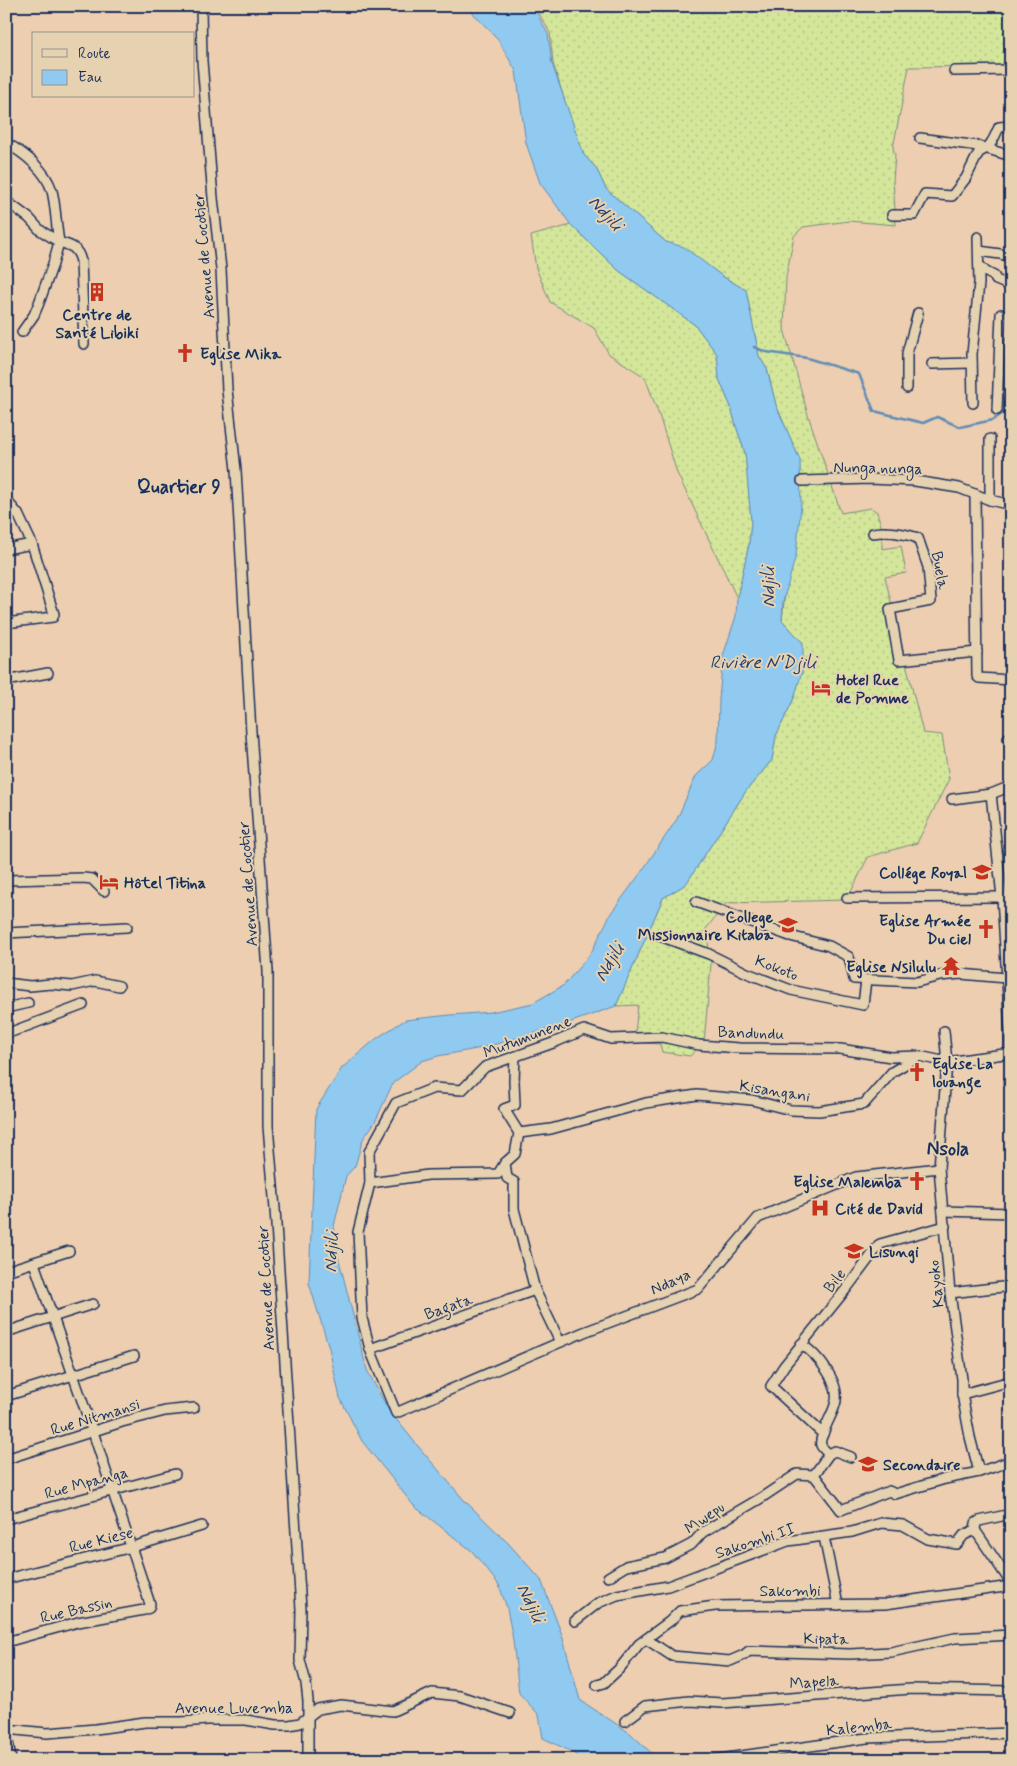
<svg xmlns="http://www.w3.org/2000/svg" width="1017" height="1766" font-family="Mynerve,sans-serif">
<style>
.grass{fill:url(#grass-dots);stroke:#788a7c}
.water{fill:#90caf0;stroke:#618cb6}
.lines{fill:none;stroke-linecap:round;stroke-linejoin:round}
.stream{stroke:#618cb6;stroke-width:2.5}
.street-casing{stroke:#1b2f5e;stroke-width:12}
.street{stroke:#e6d2b0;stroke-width:9}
.labels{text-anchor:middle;stroke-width:4;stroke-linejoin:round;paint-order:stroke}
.street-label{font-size:16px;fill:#1b2f5e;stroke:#e6d2b0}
.poi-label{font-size:16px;font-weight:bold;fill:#1b2f5e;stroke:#e6d2b0;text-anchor:start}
.water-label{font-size:18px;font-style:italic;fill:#273e6d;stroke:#e6d2b0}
.quarter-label{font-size:19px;font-weight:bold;fill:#1b2f5e;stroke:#e6d2b0}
</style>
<defs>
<pattern id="grass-dots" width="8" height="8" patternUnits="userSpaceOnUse" patternTransform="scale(1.25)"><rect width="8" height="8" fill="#d4e69a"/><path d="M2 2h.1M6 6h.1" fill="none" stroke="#b5c687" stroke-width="1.8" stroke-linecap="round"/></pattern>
</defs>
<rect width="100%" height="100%" fill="#edceb0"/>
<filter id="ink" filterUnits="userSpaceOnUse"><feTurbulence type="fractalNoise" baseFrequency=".02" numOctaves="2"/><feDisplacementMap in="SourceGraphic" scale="10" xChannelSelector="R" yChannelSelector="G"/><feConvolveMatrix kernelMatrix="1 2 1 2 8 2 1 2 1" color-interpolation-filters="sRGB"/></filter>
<g filter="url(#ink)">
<g class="grass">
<path d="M535,6H1011V52L1009,66L909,67L893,148L895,155L893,181L896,225L849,221L803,227L794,236L786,277L784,329L808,415L841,513L871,508L877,512L882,529V549L901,546L906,573L885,577L923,733L942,735L949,779L917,843L868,857L847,900L726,903L706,929L711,964L704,1042L690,1056L662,1052L660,1044L634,1042L638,1005L616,1006L663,898L686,884L746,791L772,760L776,736L794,698L803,643L782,620L800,460L776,405L767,369L759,356L746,290L722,276L684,248L666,242L606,189L596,168L584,155L565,102L553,63L550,33Z"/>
<path d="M571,225L618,270L695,325L717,354L719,379L731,407L736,426L745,453L748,480L751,521L749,544L737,598L677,473L659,415L645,377L609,354L594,328L550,302L536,268L531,236Z"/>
</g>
<path class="water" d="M466,6H533L548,34L552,64L584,155L596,168L606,189L666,242L684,247L722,276L746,290L759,356L767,369L776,405L800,460L801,506L796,555L783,602L782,620L803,643V669L794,698L776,736L772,760L746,791L686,884L663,898L616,1006L563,1025L482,1048L438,1056L422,1061L393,1083L375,1122L363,1139L355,1166L346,1176L334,1226L338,1256L367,1370L388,1409L417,1445L464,1500L508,1543L541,1580L562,1635L580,1700L630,1733L659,1760H582L574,1753L543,1738L539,1715L519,1693L513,1640L507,1608L499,1585L472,1551L414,1506L362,1441L340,1398L329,1348L309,1283L316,1109L342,1068L377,1038L405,1020L450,1015L491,1012L533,1003L564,985L591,953L611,913L640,874L677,819L696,776L713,760L718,741L719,699L723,656L736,616L737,598L749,544L751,521L745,453L736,426L731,407L719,379L717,354L695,325L618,270L571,225L540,183L526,143L516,71L497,38Z"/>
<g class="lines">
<path class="stream" d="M754,347L766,352L807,358L859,374L874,411L923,423L937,417L960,427L993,420L1011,408"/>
<g class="street-casing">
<g id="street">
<path d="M201,6L202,61L213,198L221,269L227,390L236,470L251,732L268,971V1126L275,1209L301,1609L300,1660L306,1683L308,1701V1760"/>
<path d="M954,71L1011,70"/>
<path d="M920,138L978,146L1011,156"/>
<path d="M6,143C24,153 46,170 52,191C56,207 56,226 59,242C72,246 77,247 81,261L84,344"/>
<path d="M6,201L29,218L40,230L59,242L53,264L39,303L34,315L22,332"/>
<path d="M892,215H914L925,194L952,196L966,178L979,152C991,148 994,138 999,127L1011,126"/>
<path d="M979,251L1000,254L1011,257"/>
<path d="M979,265L986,272L994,276L996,280L1011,286"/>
<path d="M932,364L972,363"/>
<path d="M907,388V353L918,313"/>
<path d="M973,403L972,354L979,283L978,237"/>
<path d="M997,410L1001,314"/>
<path d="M990,439V500"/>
<path d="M802,481L870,479L915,481L959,488L990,500L1011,505"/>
<path d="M975,494L977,676L979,678L1011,680"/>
<path d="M6,500L18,514L32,544L54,614L53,617L6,623"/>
<path d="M873,533C889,530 903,533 918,538L928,567L931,601L890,609L899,660L977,652"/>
<path d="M6,549L32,544"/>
<path d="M6,681L48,673"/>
<path d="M1008,738H1011"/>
<path d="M991,794L1002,897L1011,1048"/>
<path d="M952,799L991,794L1011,786"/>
<path d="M6,880L83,878L92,879L104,891"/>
<path d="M847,898L1002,897"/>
<path d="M696,902L790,936L829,946L849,957L854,979L917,982L940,976L961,974L1006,978L1011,976"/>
<path d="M6,933L127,927"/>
<path d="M660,936L709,954L747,973L791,990L863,1005L866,980"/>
<path d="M6,983L30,986L51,984L72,986L95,981L119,986"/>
<path d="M6,1008L28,1003"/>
<path d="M944,1031L947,1062L939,1168L950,1293L962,1379V1394L970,1437L979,1472"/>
<path d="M6,1034L83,1005"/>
<path d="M515,1056L514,1081L515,1105L504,1109L519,1133L515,1154L505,1163L507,1178L514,1182V1209L535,1290L560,1342"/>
<path d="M919,1056L891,1057L840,1049L739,1048L699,1045L662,1037L611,1039L584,1030L553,1043L485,1067L462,1090L434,1088L396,1103L369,1152L370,1183L358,1232L362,1318L370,1349L396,1413L584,1332L698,1289L758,1218L856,1177L939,1168"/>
<path d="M519,1133L551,1129L646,1103L697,1095L752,1100L791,1110L819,1111L864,1104L892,1072L919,1056L947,1062L1011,1053"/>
<path d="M370,1183L428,1175L498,1174L505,1163"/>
<path d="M943,1211L1011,1213"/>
<path d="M6,1271L69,1251"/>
<path d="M950,1293L1011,1286"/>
<path d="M6,1332L93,1304"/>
<path d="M801,1344C818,1355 842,1384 835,1405C832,1415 826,1424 823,1434"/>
<path d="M370,1349L535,1290"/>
<path d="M962,1394L1011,1381"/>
<path d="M6,1396L134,1356"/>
<path d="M829,1454C821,1447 818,1445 823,1434L771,1386L784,1366L847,1288L880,1244L945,1226"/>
<path d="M851,1457L835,1451L829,1454L814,1475L841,1510L889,1491L895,1494L945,1479L979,1472L1011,1461"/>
<path d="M6,1459L122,1422L165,1411L194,1408"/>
<path d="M1011,1514L979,1521L976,1523L975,1530L1011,1583"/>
<path d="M6,1519L175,1474"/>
<path d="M824,1537L838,1605"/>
<path d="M608,1577L626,1566L665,1558L692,1544L703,1532L761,1498L797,1474L814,1475"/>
<path d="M6,1579L132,1547L202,1526"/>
<path d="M575,1621L598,1603L617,1595L668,1586L788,1541L852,1532L881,1523L903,1525L928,1539L957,1544L964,1535L975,1530"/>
<path d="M646,1639L672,1656L730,1661L744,1655L749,1651L850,1654L891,1652L955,1638L1011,1635"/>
<path d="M6,1642L78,1622L144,1610L149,1608L150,1604L93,1432L34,1263"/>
<path d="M597,1685L604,1683L620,1668L639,1644L670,1621L680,1611L715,1606L885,1604L1011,1586"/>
<path d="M625,1721L645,1706L689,1701L722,1703L911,1689L1011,1691"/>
<path d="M6,1729L47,1733L96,1729L145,1722H182L207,1720H246L275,1725H289L300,1723L318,1709L341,1705L393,1711L432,1693L460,1696L510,1713"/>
<path d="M6,1729L11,1760"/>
<path d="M712,1760L867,1738L1011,1733"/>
</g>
</g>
<use href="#street" class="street"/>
</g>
</g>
<defs>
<g id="building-bare" transform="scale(1.5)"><path d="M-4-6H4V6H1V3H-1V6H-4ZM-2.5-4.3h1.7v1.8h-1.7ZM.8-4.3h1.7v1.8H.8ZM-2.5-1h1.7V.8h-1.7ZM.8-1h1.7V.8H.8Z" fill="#c8321e" stroke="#e6d2b0" stroke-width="2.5" paint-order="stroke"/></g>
<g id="church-bare" transform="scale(1.5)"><path d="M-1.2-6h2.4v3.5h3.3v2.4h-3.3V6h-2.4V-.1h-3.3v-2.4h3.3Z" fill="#c8321e" stroke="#e6d2b0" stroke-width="2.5" paint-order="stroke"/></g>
<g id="hotel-bare" transform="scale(1.5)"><path d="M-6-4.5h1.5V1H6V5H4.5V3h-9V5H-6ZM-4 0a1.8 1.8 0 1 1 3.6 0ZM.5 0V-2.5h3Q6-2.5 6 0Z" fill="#c8321e" stroke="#e6d2b0" stroke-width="2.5" paint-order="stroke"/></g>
<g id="university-bare" transform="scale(1.5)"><path d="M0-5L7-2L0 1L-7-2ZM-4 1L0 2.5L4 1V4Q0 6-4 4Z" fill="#c8321e" stroke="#e6d2b0" stroke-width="2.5" paint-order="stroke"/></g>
<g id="school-bare" transform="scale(1.5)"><path d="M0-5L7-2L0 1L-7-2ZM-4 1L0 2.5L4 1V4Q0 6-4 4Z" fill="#c8321e" stroke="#e6d2b0" stroke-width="2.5" paint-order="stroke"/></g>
<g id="temple-bare" transform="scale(1.5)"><path d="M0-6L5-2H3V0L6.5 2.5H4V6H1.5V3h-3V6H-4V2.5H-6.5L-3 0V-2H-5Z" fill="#c8321e" stroke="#e6d2b0" stroke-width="2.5" paint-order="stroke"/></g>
<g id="hospital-bare" transform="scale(1.5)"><path d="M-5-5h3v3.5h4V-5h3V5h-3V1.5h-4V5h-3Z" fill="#c8321e" stroke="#e6d2b0" stroke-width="2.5" paint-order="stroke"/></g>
</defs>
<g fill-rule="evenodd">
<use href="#building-bare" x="97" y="292"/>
<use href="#church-bare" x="185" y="353"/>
<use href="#hotel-bare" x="821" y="688"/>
<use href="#university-bare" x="982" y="872"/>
<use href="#hotel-bare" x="109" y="882"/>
<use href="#school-bare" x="788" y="925"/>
<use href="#church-bare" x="986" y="929"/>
<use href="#temple-bare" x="951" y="966"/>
<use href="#church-bare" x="917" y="1072"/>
<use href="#church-bare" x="917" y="1181"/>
<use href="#hospital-bare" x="820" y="1208"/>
<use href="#school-bare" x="854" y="1251"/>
<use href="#school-bare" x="868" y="1464"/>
</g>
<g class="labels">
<g class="street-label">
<text transform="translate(203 256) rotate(-95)" y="6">Avenue de Cocotier</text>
<text transform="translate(878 467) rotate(1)" y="6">Nunga nunga</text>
<text transform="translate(941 570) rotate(79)" y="6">Buela</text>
<text transform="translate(247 884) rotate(-94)" y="6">Avenue de Cocotier</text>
<text transform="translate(777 967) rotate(21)" y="6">Kokoto</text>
<text transform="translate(751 1032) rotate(2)" y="6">Bandundu</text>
<text transform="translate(527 1036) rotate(-21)" y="6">Mutumunene</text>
<text transform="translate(775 1090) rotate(9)" y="6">Kisangani</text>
<text transform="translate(834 1280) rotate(-52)" y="6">Bile</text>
<text transform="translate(670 1281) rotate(-24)" y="6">Ndaya</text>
<text transform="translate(935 1284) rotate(-96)" y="6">Kayoko</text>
<text transform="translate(265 1288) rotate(-93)" y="6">Avenue de Cocotier</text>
<text transform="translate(448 1306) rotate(-19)" y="6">Bagata</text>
<text transform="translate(95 1416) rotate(-17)" y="6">Rue Nitmansi</text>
<text transform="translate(86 1482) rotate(-15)" y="6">Rue Mpanga</text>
<text transform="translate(704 1517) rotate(-35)" y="6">Mwepu</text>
<text transform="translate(101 1539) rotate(-14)" y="6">Rue Kiese</text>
<text transform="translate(755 1540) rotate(-18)" y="6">Sakombi II</text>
<text x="790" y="1596">Sakombi</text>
<text transform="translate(76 1609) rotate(-13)" y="6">Rue Bassin</text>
<text transform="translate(826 1638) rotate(1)" y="6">Kipata</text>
<text transform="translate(814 1681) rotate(-4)" y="6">Mapela</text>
<text x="234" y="1713">Avenue Luvemba</text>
<text transform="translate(859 1726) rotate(-6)" y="6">Kalemba</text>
</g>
<g class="poi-label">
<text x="97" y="320" text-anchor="middle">Centre de<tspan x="97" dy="18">Santé Libiki</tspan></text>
<text x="200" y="359">Eglise Mika</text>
<text x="836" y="685">Hotel Rue<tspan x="836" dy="18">de Pomme</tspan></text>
<text x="967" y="878" text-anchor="end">Collége Royal</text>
<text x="124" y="888">Hôtel Titina</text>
<text x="773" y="922" text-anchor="end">College<tspan x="773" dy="18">Missionnaire Kitaba</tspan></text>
<text x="971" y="926" text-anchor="end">Eglise Armée<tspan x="971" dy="18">Du ciel</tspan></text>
<text x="936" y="972" text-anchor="end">Eglise Nsilulu</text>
<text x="932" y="1069">Eglise La<tspan x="932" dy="18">louange</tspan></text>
<text x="902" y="1187" text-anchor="end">Eglise Malemba</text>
<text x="835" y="1214">Cité de David</text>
<text x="869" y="1257">Lisungi</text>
<text x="883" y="1470">Secondaire</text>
</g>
<g class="water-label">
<text transform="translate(606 213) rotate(47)" y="6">Ndjili</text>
<text transform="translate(768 587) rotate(-91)" y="6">Ndjili</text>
<text x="763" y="668">Rivière N'Djili</text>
<text transform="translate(609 962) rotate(-59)" y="6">Ndjili</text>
<text transform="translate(331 1252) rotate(-87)" y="6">Ndjili</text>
<text transform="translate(531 1603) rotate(64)" y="6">Ndjili</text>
</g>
<g class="quarter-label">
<text x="179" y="493">Quartier 9</text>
<text x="948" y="1155">Nsola</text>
</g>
</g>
<rect width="1017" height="1766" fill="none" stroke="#e6d2b0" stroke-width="25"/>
<rect x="12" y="12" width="992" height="1741" fill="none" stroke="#1b2f5e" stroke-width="2" filter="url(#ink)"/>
<rect x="32" y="32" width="162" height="65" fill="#e6d2b0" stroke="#95918f"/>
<rect x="42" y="49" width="25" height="8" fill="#e6d2b0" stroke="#95918f"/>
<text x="78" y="58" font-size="15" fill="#1b2f5e">Route</text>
<rect x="42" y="70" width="25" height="15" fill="#90caf0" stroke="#95918f"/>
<text x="78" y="82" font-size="15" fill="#1b2f5e">Eau</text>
</svg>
